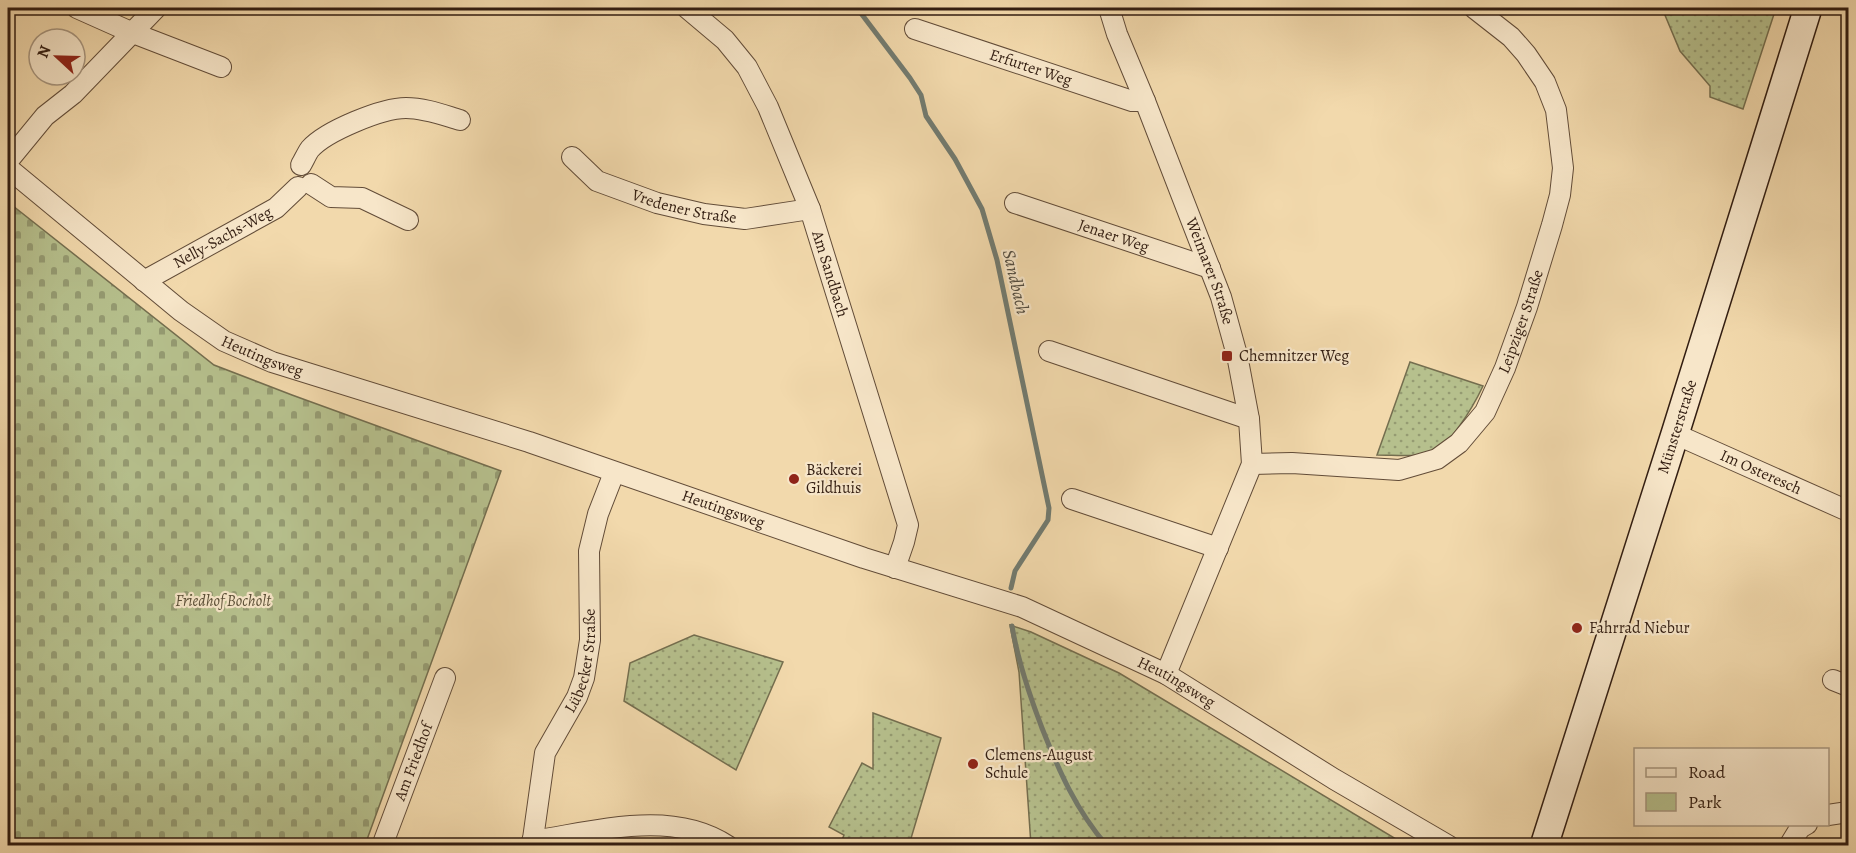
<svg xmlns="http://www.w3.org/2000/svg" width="1856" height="853" viewBox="0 0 1856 853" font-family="Alegreya,serif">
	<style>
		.green { fill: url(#green-dots); stroke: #746e4f; stroke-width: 1.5 }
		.cemetery { fill: url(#cemetery-stones); stroke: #746e4f; stroke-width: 1.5 }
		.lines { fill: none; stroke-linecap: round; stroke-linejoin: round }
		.stream { stroke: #727b70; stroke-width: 5 }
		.street-casing { stroke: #624c38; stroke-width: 22 }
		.secondary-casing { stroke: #321d11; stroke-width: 30 }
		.street { stroke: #f7e6c9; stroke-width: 20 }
		.secondary { stroke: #f7e6c9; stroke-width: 27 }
		.poi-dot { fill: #8f2418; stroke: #f7e6c9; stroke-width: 2 }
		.labels { text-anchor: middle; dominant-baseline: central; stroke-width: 4.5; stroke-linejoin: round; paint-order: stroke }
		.street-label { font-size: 16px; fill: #321d11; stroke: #f7e6c9 }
		.poi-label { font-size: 16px; fill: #321d11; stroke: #f7e6c9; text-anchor: start }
		.park-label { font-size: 16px; font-style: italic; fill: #5a4e36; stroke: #f7e6c9 }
		.water-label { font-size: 18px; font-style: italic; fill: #524c40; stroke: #f7e6c9 }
	</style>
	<defs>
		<pattern id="green-dots" width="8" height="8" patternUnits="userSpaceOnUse" patternTransform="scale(1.5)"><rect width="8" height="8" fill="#b6c08d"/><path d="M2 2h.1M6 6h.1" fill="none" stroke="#959b72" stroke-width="1.8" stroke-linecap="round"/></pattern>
		<pattern id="cemetery-stones" width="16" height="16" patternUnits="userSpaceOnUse" patternTransform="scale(1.5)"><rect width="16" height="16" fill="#b6c08d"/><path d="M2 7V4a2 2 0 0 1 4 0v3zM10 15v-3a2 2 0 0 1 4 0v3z" fill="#959b72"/></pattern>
	</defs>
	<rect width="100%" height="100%" fill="#f2d9ac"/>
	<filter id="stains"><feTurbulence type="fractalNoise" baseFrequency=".00333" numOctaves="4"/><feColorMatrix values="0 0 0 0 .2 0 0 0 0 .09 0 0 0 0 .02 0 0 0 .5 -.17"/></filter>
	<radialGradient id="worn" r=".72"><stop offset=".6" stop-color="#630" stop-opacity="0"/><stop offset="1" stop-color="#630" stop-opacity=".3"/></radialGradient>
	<!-- green -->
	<g class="green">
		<polygon points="1662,8 1776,8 1743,109 1710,97 1710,86 1680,51"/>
		<path d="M1410,362L1483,386C1474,405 1449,449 1428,454C1413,457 1393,455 1377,455Z"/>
		<polygon points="1010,625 1031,632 1119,673 1406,845 1031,845 1019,672"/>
		<polygon points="694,635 783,662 736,770 624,701 630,663"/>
		<polygon points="873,713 941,738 909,845 840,845 844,835 829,827 862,763 873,769"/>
	</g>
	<!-- cemetery -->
	<polygon class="cemetery" points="8,202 214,365 292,395 501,471 365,845 8,845"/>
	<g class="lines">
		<!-- stream -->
		<g class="stream">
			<polyline points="857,8 910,78 921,95 926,116 955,159 982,209 997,260 1049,508 1048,520 1015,571 1011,588"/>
			<path d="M1012,626C1018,662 1029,694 1042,728C1059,771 1076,810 1107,846"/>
		</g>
		<defs>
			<g id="street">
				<polyline points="77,8 133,33 221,67"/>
				<path id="s1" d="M687,8L725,40L747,67L768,107L810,209L908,525L904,542L895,568"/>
				<path id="s2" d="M1109,8L1117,34L1145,101L1221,297L1237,355L1249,419L1252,464L1166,674"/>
				<path id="s3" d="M915,29L1132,101H1145"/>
				<path id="s4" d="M572,157L597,181L657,203L704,214L745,219L810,209"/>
				<polyline points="8,161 45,116 73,94 156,8"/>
				<path d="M301,165C304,160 307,153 310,149C326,131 382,108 406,108C425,108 443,115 460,120"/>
				<path id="s5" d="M8,168L181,311L224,341L272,362L529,442L864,558L1022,607L1166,674L1334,779L1449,846"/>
				<polyline points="311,184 331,197 362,198 408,220"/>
				<path id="s6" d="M1015,203L1210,268"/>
				<path id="s7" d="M144,281L276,208L298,187"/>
				<polyline points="1049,351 1249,419"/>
				<path id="s8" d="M1675,434L1848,511"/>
				<path id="s9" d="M1252,464L1292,463L1399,470L1437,459L1459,443L1485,412L1505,368L1527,307L1552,225L1560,195L1563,168L1556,110L1545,82L1526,54L1511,37L1474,8"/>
				<polyline points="1072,499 1218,548"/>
				<polyline points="1833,680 1848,686"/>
				<polyline points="1828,815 1848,812"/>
				<path d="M532,841C595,832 671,808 728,846"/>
				<path id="s10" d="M382,846L445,678"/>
				<path id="s11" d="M532,846L545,753L577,697L584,678L590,640L589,551L598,514L614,473"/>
				<polyline points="1789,846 1800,828 1807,824"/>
			</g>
			<g id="secondary">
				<path id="s12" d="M1544,846L1675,434L1808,8"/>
			</g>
		</defs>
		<!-- street casing -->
		<use href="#street" class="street-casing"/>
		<!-- secondary casing -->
		<use href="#secondary" class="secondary-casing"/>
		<!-- street -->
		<use href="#street" class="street"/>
		<!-- secondary -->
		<use href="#secondary" class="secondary"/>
	</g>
	<!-- markers -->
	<g class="poi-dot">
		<rect x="1221" y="350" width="12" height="12" rx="3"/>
		<circle cx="794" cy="479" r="6"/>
		<circle cx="1577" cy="628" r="6"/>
		<circle cx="973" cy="764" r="6"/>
	</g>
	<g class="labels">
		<!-- street labels -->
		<g class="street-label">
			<text stroke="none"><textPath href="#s3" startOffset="122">Erfurter Weg</textPath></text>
			<text stroke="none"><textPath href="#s4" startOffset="126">Vredener Straße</textPath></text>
			<text stroke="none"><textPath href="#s6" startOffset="104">Jenaer Weg</textPath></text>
			<text stroke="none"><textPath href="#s7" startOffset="90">Nelly-Sachs-Weg</textPath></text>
			<text stroke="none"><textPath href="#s2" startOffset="282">Weimarer Straße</textPath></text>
			<text stroke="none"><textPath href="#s1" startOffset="308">Am Sandbach</textPath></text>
			<text stroke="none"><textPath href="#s9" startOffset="352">Leipziger Straße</textPath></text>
			<text stroke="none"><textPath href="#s5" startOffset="318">Heutingsweg</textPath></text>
			<text stroke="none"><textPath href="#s12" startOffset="440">Münsterstraße</textPath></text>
			<text stroke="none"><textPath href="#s8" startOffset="94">Im Osteresch</textPath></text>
			<text stroke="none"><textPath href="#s5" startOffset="804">Heutingsweg</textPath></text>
			<text stroke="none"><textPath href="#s11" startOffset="195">Lübecker Straße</textPath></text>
			<text stroke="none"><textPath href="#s5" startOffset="1290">Heutingsweg</textPath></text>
			<text stroke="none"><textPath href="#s10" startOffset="90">Am Friedhof</textPath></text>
		</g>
		<!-- poi labels -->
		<g class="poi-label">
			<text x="1239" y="356">Chemnitzer Weg</text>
			<text x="806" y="470">Bäckerei<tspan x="806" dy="18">Gildhuis</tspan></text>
			<text x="1589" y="628">Fahrrad Niebur</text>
			<text x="985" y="755">Clemens-August<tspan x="985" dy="18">Schule</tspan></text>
		</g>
		<!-- park labels -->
		<g class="park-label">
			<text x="223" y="601">Friedhof Bocholt</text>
		</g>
		<!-- water labels -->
		<g class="water-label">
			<text transform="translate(1016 282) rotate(77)">Sandbach</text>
		</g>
	</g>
	<!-- margin -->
	<rect width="1856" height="853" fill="none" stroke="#f2d9ac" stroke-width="30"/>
	<rect x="9" y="9" width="1838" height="835" fill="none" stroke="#321d11" stroke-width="3"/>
	<rect x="15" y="15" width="1826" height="823" fill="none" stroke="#321d11" stroke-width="1.5"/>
	<!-- legend -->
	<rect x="1634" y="748" width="195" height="78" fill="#f7e6c9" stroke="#a8967f" stroke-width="1.5"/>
	<rect x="1646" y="768" width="30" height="9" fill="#f7e6c9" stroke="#a8967f" stroke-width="1.5"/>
	<text x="1688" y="778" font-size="18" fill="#321d11">Road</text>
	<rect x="1646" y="793" width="30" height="18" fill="#b6c08d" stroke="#a8967f" stroke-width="1.5"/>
	<text x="1688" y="808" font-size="18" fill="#321d11">Park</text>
	<!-- north arrow -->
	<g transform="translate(57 57) rotate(292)"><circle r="28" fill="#f7e6c9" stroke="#a8967f" stroke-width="1.5"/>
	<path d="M0-4.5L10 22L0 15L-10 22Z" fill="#8f2418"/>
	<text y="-9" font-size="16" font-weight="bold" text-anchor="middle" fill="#321d11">N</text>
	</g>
	<rect width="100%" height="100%" filter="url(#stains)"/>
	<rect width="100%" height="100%" fill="url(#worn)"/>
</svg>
